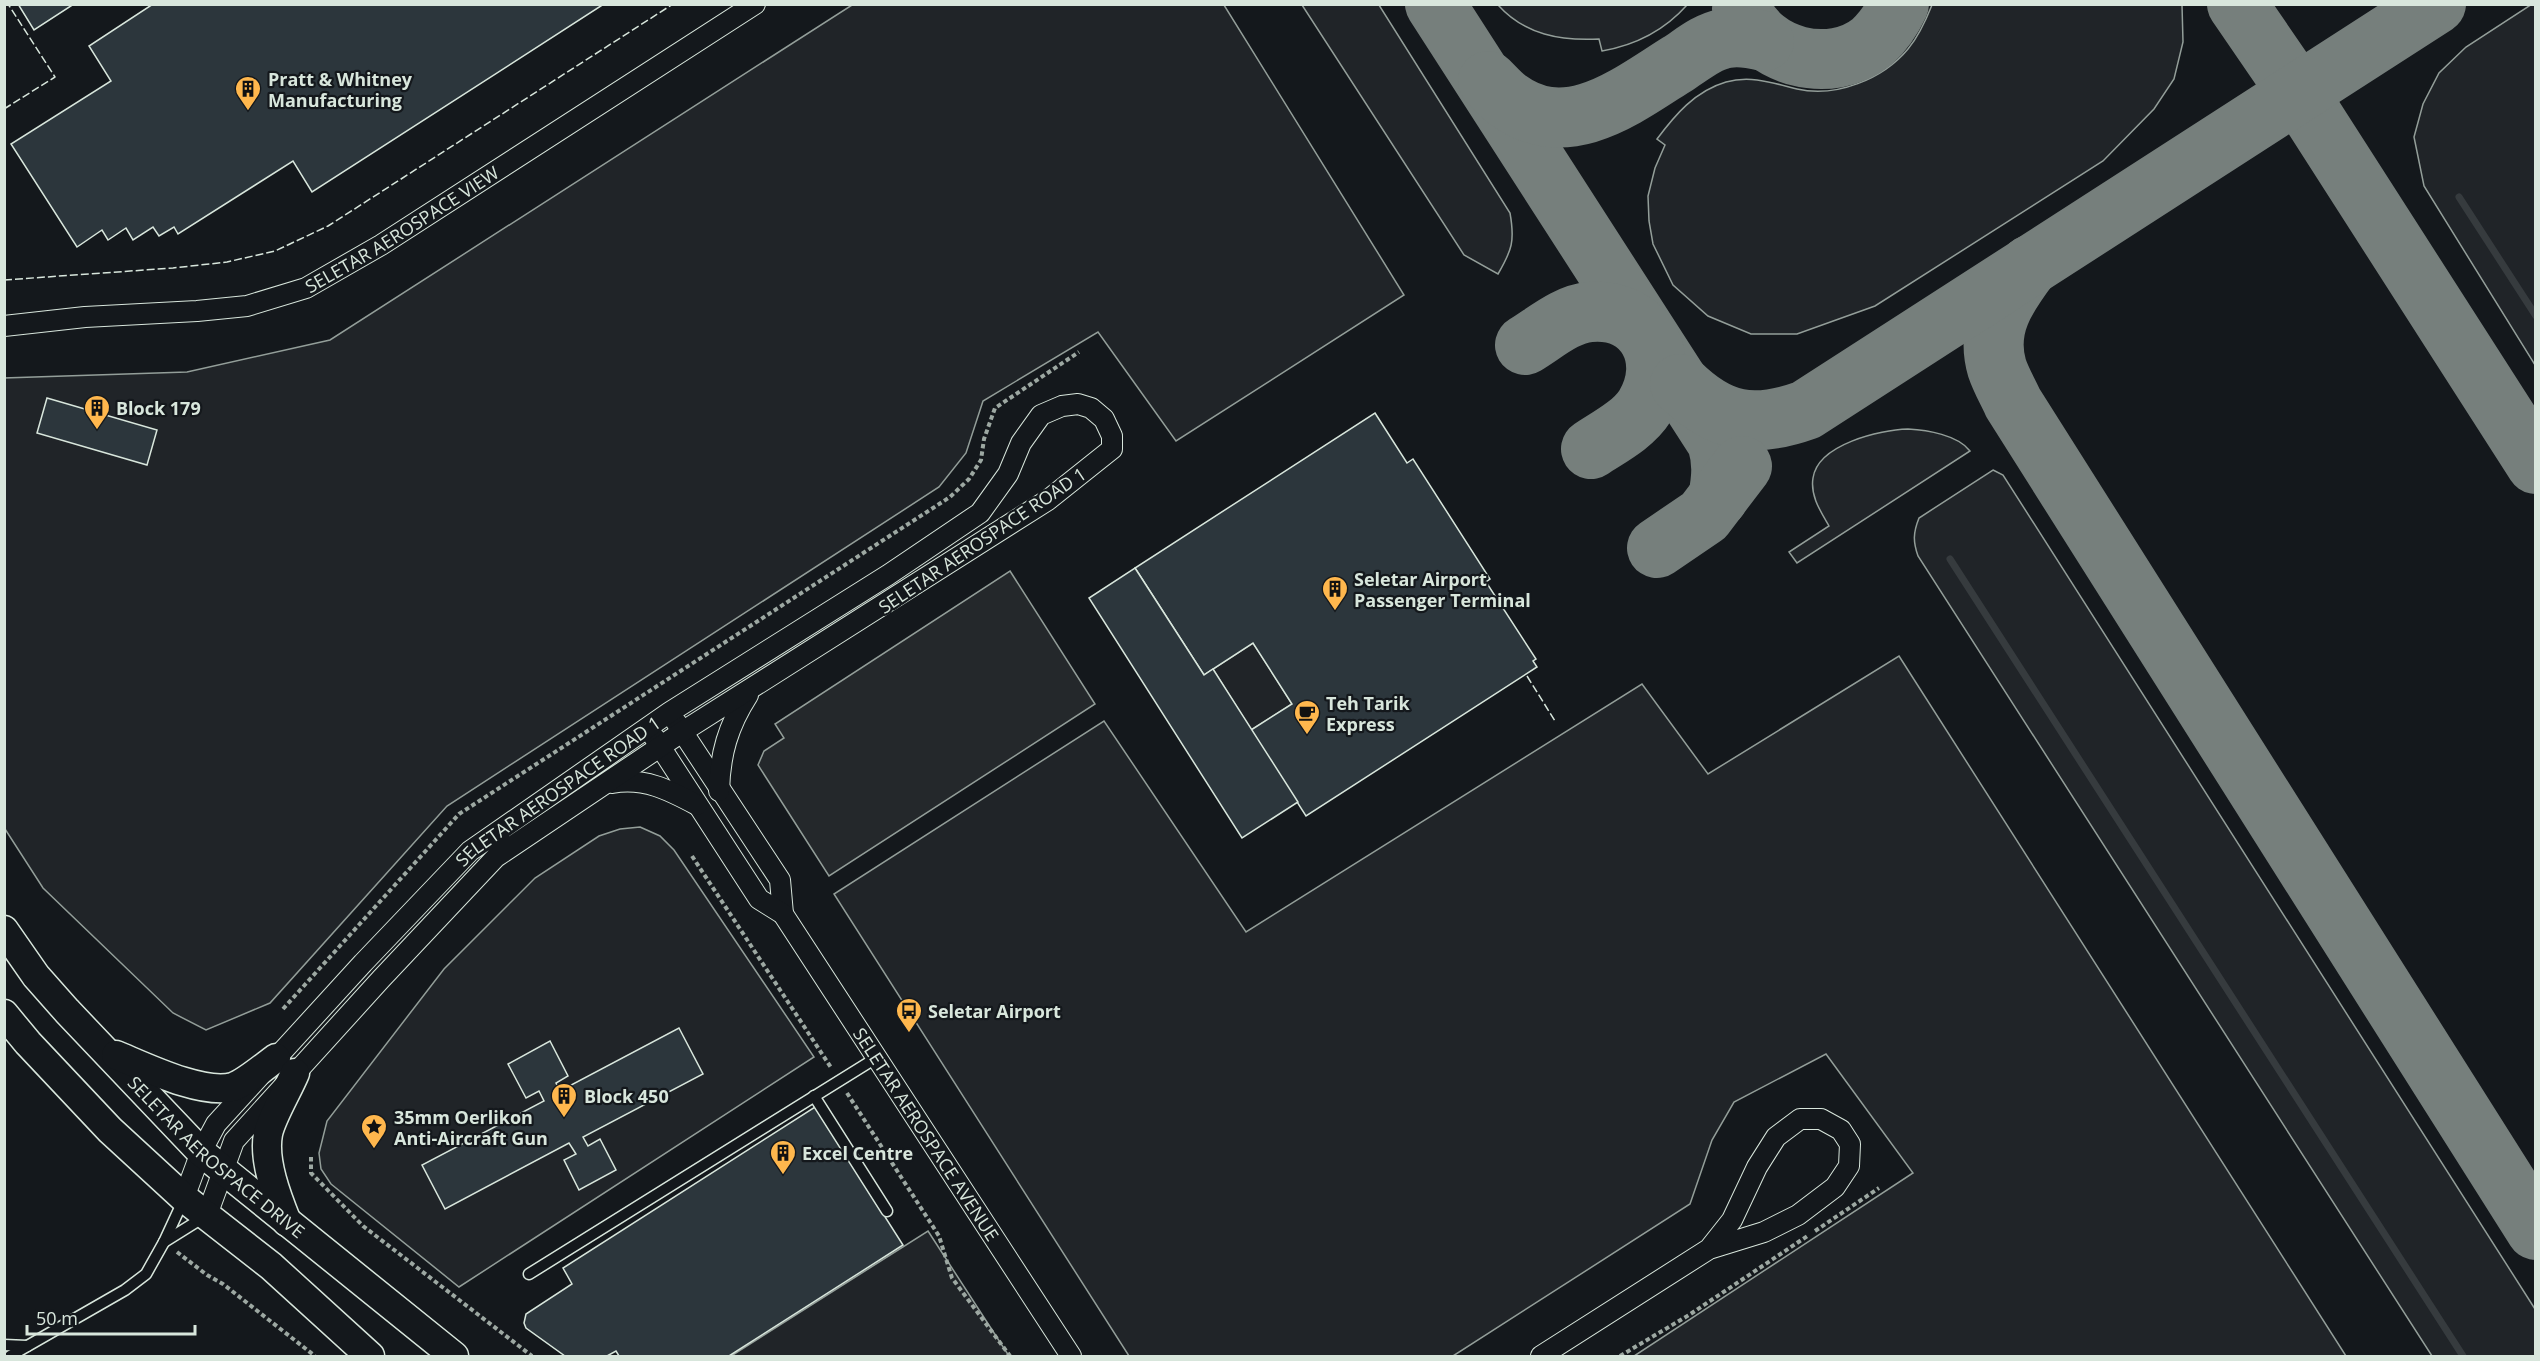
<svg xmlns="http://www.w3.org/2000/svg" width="2540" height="1361" viewBox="0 0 2540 1361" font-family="'Open Sans',sans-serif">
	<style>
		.green { fill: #202428; stroke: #939e99; stroke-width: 1.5 }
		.parking { fill: #24282b; stroke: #939e99; stroke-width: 1.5 }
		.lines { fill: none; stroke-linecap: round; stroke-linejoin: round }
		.stream { stroke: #363b3e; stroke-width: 7 }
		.taxiway { stroke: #767f7c; stroke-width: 60 }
		.building { fill: #2c363c; stroke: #d8e6dc; stroke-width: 1.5 }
		.lane-casing { stroke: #d8e6dc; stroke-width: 13 }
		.street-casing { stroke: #d8e6dc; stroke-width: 22 }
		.secondary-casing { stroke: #d8e6dc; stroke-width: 31 }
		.path { stroke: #9da8a2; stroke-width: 4; stroke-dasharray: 4.5 3; stroke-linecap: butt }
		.lane { stroke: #14181c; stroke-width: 10 }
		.street { stroke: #14181c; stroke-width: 20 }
		.secondary { stroke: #14181c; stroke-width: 28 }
		.fence { stroke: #d8e6dc; stroke-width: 1.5; stroke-dasharray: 8 3; stroke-linecap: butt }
		.labels { text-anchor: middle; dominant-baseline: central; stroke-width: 4.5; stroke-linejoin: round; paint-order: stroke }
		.poi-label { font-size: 18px; font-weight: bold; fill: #d8e6dc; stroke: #14181c; text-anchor: start }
		.street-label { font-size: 18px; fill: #d8e6dc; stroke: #14181c }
	</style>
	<rect width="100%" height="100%" fill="#14181c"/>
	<!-- green -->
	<g class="green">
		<polygon points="2532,4 2536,5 2535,365 2424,186 2414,137 2423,104 2439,73 2466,47"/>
		<polygon points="852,5 1224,5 1404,295 1176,441 1098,332 983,401 966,453 939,487 447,806 270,1003 206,1030 173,1013 43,888 5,829 4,378 187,372 330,340"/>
		<path d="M1302,5H1379L1510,213C1515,241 1512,250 1498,274L1464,255Z"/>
		<path d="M1498,5H1687C1664,31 1636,45 1602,51L1599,39C1561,41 1525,35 1498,5Z"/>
		<path d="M1932,5H2182L2183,42L2174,79L2154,109L2103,161L1875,306L1797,334H1751L1708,316L1673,285L1653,244L1649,221L1648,196L1655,168L1665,145L1657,139C1675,115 1695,91 1726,82C1751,75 1773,83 1797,89C1836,98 1883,79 1908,49C1919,36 1926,20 1932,5Z"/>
		<path d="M1908,429C1927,430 1958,435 1970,451L1797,563L1789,552L1829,526C1821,512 1810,496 1813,478C1818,444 1880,430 1908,429Z"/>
		<path d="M1993,470L2003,475L2535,1309V1356H2432L1918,556C1913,542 1913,533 1919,518Z"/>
		<polygon points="1253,643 1292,704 1251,730 1213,669"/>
		<polygon points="1899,656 2346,1356 1634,1356 1913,1173 1826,1054 1734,1102 1712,1140 1690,1204 1453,1356 1129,1356 834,894 1104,721 1246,932 1642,684 1708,774"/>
		<polygon points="640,827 660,836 674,850 814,1057 459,1287 331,1184 321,1169 319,1153 327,1121 444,969 535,878 599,836 620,829"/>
		<polygon points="928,1231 1009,1356 731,1356"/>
	</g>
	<!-- parking -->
	<polygon class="parking" points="1010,571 1095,704 829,876 758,765 764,751 784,738 775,724"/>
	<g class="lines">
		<!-- stream -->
		<g class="stream">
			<polyline points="2459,197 2536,316"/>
			<polyline points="1950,559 2463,1356"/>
		</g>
		<!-- taxiway -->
		<g class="taxiway">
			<path d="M1435,4L1717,442C1723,462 1722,477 1718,498"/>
			<polyline points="2237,4 2298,93 2536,464"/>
			<path d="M1742,9C1761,58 1831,75 1872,42C1884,31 1892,19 1899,4"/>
			<path d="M1488,81C1494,87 1501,95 1508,100C1568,144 1628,95 1679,63C1693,54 1707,42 1723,39C1737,35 1751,38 1764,41"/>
			<path d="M2030,265C2006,297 1985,327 1997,368C2001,380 2008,392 2013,403L2536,1230"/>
			<path d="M1525,345C1545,333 1566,314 1590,312C1646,307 1673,360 1645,406C1633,425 1609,437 1591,449"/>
			<path d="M1680,384C1720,423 1753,429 1806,410L2436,4"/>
			<polyline points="1657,548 1704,516 1742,466"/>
		</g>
	</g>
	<!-- building -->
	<g class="building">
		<polygon points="18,4 74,4 34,30"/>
		<polygon points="153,4 604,4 312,192 293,161 178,234 174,227 159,236 153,227 133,240 126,228 108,240 102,230 77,247 11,144 111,81 89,46"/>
		<polygon points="47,398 157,430 147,465 37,433"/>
		<polygon points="1375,413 1407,463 1413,459 1490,579 1486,582 1536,659 1533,661 1537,667 1306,816 1251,730 1292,704 1253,643 1204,675 1135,568"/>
		<polygon points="1135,568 1204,675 1213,669 1298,802 1242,838 1089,598"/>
		<polygon points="679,1028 703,1074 583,1137 588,1146 600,1139 616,1170 579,1190 564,1160 576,1154 569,1143 445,1209 422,1165 544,1101 539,1091 526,1098 508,1064 550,1041 568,1076 556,1083 560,1091"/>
		<polygon points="815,1107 903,1245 729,1356 619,1356 616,1351 607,1356 565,1356 526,1328 524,1323 526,1314 572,1284 563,1268"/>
	</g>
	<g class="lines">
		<defs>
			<g id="lane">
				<polyline points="814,1096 887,1211"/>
				<polyline points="164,1242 204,1217"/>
				<polyline points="529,1274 876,1058"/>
				<polyline points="4,1345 27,1346"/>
				<polyline points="10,1356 125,1290 146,1274 164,1242 183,1201"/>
			</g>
			<g id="street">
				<path id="s1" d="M4,326L85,317L197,311L247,306L306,288L381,245L755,4"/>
				<polyline points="676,722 780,880 783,914"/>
				<path id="s2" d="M654,737L759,899L783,914L1071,1356"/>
				<path d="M612,783C644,777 669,790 697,805"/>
				<path d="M719,791C720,754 728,726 748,695"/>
				<path id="s3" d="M184,1198L201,1152L216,1124L363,963L470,851L670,712L888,575L980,513L1008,474L1021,443L1041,415L1062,406L1078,404L1091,408L1104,419L1112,436V449L1048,500L682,732L496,857L381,979L234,1141L207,1215"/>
				<polyline points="1541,1356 1709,1249 1764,1232 1798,1215 1835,1187 1849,1166 1850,1144 1841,1130 1821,1119 1800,1119 1776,1137 1757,1167 1732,1220 1709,1249"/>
			</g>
			<g id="secondary">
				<path id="s4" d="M4,930L36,976L67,1011L201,1152L454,1356"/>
				<polyline points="4,1014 28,1043 110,1130 184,1198 271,1266 370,1356"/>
				<path d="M116,1055C145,1067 202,1095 233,1087C245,1083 265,1066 276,1058"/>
				<path d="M287,1222C277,1197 263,1161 268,1134C271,1118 288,1090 295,1073"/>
			</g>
		</defs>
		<!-- lane casing -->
		<use href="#lane" class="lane-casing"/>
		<!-- street casing -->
		<use href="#street" class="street-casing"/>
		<!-- secondary casing -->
		<use href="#secondary" class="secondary-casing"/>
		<!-- path -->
		<g class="path">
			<polyline points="692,856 832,1069"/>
			<polyline points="283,1009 459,814 950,497 969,479 981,460 984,439 995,408 1079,352"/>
			<polyline points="847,1093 939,1236 952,1278 1010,1356"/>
			<polyline points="311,1157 311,1173 363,1226 532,1356"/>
			<polyline points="1815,1231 1879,1188"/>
			<polyline points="177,1252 207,1275 223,1284 315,1356"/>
			<polyline points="1620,1356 1689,1315 1809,1235"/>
		</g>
		<!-- lane -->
		<use href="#lane" class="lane"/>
		<!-- street -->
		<use href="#street" class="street"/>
		<!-- secondary -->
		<use href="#secondary" class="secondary"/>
		<!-- fence -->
		<g class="fence">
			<polyline points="4,109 55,77 8,4"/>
			<polyline points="4,280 173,268 227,262 275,251 328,226 673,4"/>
			<polyline points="1527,676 1555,721"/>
		</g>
	</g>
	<!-- icons -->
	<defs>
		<symbol id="building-pin" viewBox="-11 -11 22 30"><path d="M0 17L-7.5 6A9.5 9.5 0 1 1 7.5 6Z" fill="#ffb74d" stroke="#14181c"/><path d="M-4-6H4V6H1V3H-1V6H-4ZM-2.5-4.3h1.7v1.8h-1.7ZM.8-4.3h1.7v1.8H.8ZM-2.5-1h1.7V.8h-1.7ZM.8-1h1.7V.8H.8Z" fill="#111"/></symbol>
		<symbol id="cafe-pin" viewBox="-11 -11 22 30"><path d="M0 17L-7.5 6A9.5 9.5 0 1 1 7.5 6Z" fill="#ffb74d" stroke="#14181c"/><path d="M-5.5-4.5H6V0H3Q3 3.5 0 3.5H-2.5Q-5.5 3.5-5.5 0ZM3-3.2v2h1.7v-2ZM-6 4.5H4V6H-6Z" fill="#111"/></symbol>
		<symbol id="bus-pin" viewBox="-11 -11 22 30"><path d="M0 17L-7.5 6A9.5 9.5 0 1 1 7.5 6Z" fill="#ffb74d" stroke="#14181c"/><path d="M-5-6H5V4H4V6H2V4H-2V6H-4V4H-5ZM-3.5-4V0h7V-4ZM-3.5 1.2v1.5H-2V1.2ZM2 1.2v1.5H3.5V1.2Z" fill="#111"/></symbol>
		<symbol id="sight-pin" viewBox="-11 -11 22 30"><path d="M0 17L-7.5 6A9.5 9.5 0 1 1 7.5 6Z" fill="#ffb74d" stroke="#14181c"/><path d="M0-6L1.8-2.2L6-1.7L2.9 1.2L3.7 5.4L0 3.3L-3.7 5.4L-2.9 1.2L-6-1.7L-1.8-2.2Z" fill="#111"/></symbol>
	</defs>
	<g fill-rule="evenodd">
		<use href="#building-pin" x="233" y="74" width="30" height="40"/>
		<use href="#building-pin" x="82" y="393" width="30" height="40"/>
		<use href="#building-pin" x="1320" y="574" width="30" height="40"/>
		<use href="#cafe-pin" x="1292" y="698" width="30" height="40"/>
		<use href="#bus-pin" x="894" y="996" width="30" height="40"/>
		<use href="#building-pin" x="549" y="1081" width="30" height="40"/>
		<use href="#sight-pin" x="359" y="1112" width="30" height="40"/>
		<use href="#building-pin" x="768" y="1138" width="30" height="40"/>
	</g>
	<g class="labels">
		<!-- poi labels -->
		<g class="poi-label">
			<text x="268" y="79">Pratt &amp; Whitney<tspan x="268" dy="21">Manufacturing</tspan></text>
			<text x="116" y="408">Block 179</text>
			<text x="1354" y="579">Seletar Airport<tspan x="1354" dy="21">Passenger Terminal</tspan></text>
			<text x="1326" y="703">Teh Tarik<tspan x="1326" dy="21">Express</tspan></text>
			<text x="928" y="1011">Seletar Airport</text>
			<text x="584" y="1096">Block 450</text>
			<text x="394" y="1117">35mm Oerlikon<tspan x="394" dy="21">Anti-Aircraft Gun</tspan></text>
			<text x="802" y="1153">Excel Centre</text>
		</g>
		<!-- street labels -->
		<g class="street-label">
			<text stroke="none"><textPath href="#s1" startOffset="418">SELETAR AEROSPACE VIEW</textPath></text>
			<text transform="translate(982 540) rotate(-34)">SELETAR AEROSPACE ROAD 1</text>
			<text stroke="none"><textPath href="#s3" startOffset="560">SELETAR AEROSPACE ROAD 1</textPath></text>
			<text stroke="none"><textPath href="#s2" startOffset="484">SELETAR AEROSPACE AVENUE</textPath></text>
			<text stroke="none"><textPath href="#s4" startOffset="312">SELETAR AEROSPACE DRIVE</textPath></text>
		</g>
	</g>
	<!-- border -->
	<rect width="2540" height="1361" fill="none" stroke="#d8e6dc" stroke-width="12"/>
	<!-- scale -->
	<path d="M27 1325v9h168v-9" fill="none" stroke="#d8e6dc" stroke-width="3"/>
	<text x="36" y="1325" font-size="18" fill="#d8e6dc" stroke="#14181c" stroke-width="4.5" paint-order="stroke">50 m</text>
</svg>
